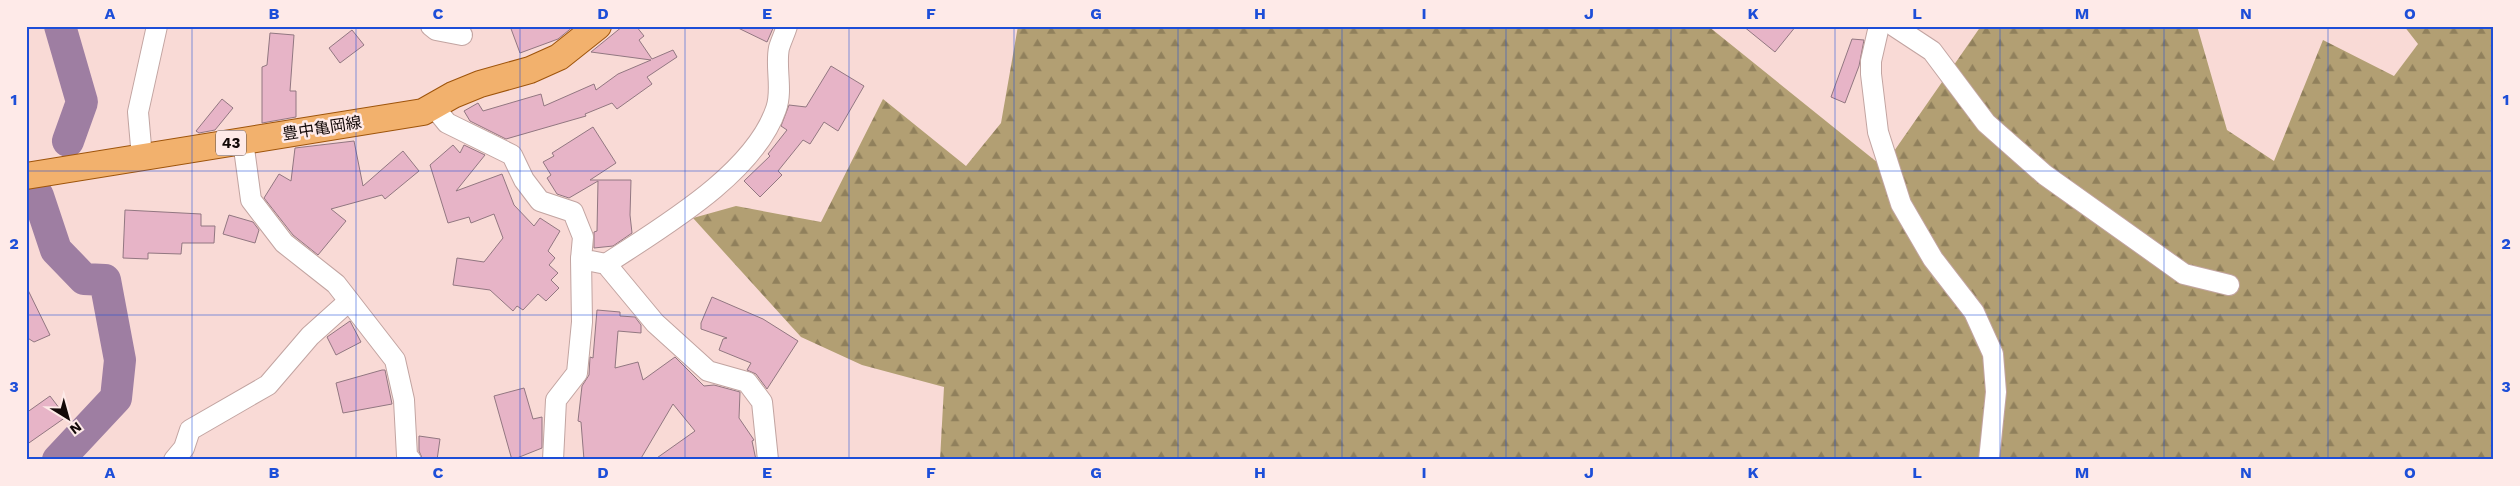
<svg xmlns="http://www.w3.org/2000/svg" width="2520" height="486" viewBox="0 0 2520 486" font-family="'Work Sans','Noto Sans JP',sans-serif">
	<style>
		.forest { fill: url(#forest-firs) }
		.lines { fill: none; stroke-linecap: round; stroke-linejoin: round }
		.river { stroke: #9e7ea2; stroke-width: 32 }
		.building { fill: #e7b4c7; stroke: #927781 }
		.minor-casing { stroke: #c2a4a1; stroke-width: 22 }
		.major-casing { stroke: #9e540b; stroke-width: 28 }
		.minor { stroke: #fff; stroke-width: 20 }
		.major { stroke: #f2b16d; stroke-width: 26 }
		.grid { fill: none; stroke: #1d4ed8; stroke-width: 1; stroke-opacity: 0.55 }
		.labels { text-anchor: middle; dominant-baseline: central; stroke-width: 5; stroke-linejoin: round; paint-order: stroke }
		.shield { fill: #feeae8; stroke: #5a4c4b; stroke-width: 1 }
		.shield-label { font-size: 15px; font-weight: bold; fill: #130908 }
		.street-label { font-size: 16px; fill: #130908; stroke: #feeae8 }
		.neatline { fill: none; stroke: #1d4ed8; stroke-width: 2 }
		.grid-label { font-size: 16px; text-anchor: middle; font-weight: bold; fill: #1d4ed8 }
	</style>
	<defs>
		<pattern id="forest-firs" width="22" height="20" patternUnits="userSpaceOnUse" patternTransform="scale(1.25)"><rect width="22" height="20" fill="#b29f73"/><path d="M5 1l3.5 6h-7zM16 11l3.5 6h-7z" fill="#90805c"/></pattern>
	</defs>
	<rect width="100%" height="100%" fill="#f9dad6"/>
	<!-- forest -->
	<polygon class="forest" points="1018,26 1708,26 1883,167 1981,26 2197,26 2227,130 2274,161 2323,40 2394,76 2418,44 2404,26 2494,26 2494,460 940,460 944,387 862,365 801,337 693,218 736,206 821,222 883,99 966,166 1001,123"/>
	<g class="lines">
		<!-- river -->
		<g class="river">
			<polyline points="60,26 82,102 68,141"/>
			<polyline points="38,196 56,250 84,279 105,280 120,360 116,398 58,460"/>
		</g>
	</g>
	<!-- building -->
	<g class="building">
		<polygon points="510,26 574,26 558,39 520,53"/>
		<polygon points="623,26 636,26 644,36 639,40 652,59 673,50 677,57 647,77 652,84 617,109 612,103 585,114 586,116 506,139 470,121 464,111 478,103 483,111 541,94 544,106 594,84 596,90 618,74 651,60 591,52"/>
		<polygon points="734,26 774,26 767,42"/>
		<polygon points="1743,26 1796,26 1775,52"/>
		<polygon points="352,30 364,45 340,63 329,48"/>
		<polygon points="270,33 294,35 290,91 296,91 296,117 262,123 262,67 267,65"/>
		<polygon points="1852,39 1864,40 1859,66 1845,103 1831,97"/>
		<polygon points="831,66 864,86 838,131 824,122 810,144 803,140 778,171 782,175 760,197 744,181 770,156 768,154 787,130 781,126 789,105 806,107"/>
		<polygon points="222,99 233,108 215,130 199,133 196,131"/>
		<polygon points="593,127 616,163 590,180 631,180 630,215 632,233 613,246 594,248 594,232 597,231 598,181 569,198 557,194 547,178 551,175 543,162 554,156 552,153"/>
		<polygon points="354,141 363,186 403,151 419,171 385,199 382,195 331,209 346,221 318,255 293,235 264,198 279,174 291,181 295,148"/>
		<polygon points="453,145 460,153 464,145 485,155 456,191 502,174 514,205 534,226 540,218 560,231 548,251 555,258 549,265 558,273 551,280 559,288 546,301 538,294 523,310 517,306 513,311 490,290 453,285 457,258 484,262 503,238 494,214 471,223 469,217 448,223 430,165"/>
		<polygon points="125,210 201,214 201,226 215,226 214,243 182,243 181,254 148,253 148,259 123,258"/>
		<polygon points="229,215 253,222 259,230 255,243 223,234"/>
		<polygon points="26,286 50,335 34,342 26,337"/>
		<polygon points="712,297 763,319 798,341 767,389 756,374 747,370 751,363 719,350 723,339 727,338 701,329 701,323"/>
		<polygon points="597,310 620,312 620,316 635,317 641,325 641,333 618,331 615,368 638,362 643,380 675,357 704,386 714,385 740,392 739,418 754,440 752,441 756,460 654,460 695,431 673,404 640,460 584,460 581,422 578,421 582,386 589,375 590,357 593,358"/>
		<polygon points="350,321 361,342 336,355 327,337"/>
		<polygon points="382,370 385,370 392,404 343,413 336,383"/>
		<polygon points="524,388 533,419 542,417 542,448 512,460 494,396"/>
		<polygon points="50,396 66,417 26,445 26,413"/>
		<polygon points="419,436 440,439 437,460 423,460 419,451"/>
	</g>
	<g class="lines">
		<defs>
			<g id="minor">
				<polyline points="431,26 436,30 462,35"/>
				<polyline points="1879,26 1871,61 1871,74 1878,132 1901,204 1933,259 1974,312 1993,354 1996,392 1989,460"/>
				<polyline points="1894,26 1932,51 1986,123 2045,175 2184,274 2229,285"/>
				<polyline points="434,107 447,123 512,155 524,180 540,201 573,212 583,237 581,259 606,264 655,323 708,371 747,382 762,402 768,460"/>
				<polyline points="243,141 251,200 284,243 336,284 395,360 404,400 407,456 411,460"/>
				<polyline points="142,158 138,112 157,26"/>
				<path d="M606,264C662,227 754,174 776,109C783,90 775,67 779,48C781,41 785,33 787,26"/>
				<polyline points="174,460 184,448 190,430 268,385 310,336 349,301"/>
				<polyline points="553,460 556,400 577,373 582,322 581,259"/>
			</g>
			<polyline id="major" points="26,176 423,112 453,95 480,84 530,70 559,57 598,26"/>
		</defs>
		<!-- minor casing -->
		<use href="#minor" class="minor-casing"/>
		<!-- major casing -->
		<use href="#major" class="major-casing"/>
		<!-- minor -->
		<use href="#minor" class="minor"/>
		<!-- major -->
		<use href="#major" class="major"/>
	</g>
	<!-- grid -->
	<path class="grid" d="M192,26V460M356,26V460M520,26V460M685,26V460M849,26V460M1014,26V460M1178,26V460M1342,26V460M1506,26V460M1671,26V460M1835,26V460M2000,26V460M2164,26V460M2328,26V460M26,171H2494M26,315H2494"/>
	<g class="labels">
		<!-- shield labels -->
		<rect class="shield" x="216" y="130.5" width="30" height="25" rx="4"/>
		<g class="shield-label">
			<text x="231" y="143">43</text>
		</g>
		<!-- street labels -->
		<g class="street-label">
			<text transform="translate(322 128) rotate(-9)">豊中亀岡線</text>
		</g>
	</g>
	<!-- border -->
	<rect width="2520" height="486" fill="none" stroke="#feeae8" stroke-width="55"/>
	<!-- north arrow -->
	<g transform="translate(68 418) rotate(143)" stroke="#feeae8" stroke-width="4" paint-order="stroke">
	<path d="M0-4L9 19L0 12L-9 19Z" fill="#130908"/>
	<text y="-8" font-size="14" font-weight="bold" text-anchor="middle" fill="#130908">N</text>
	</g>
	<rect x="28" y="28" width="2464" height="430" class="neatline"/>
	<g class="grid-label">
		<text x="110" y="19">A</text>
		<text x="274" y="19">B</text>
		<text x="438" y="19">C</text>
		<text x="603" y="19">D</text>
		<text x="767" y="19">E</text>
		<text x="931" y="19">F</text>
		<text x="1096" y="19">G</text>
		<text x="1260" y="19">H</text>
		<text x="1424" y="19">I</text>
		<text x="1589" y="19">J</text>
		<text x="1753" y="19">K</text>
		<text x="1917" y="19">L</text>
		<text x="2082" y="19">M</text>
		<text x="2246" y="19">N</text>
		<text x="2410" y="19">O</text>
		<text x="14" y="105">1</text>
		<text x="2506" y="105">1</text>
		<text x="14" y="249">2</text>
		<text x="2506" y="249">2</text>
		<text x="14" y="392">3</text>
		<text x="2506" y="392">3</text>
		<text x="110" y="478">A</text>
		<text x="274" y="478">B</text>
		<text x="438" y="478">C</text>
		<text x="603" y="478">D</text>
		<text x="767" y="478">E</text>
		<text x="931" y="478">F</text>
		<text x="1096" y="478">G</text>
		<text x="1260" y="478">H</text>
		<text x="1424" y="478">I</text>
		<text x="1589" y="478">J</text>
		<text x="1753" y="478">K</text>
		<text x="1917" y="478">L</text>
		<text x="2082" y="478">M</text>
		<text x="2246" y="478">N</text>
		<text x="2410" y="478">O</text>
	</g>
</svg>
